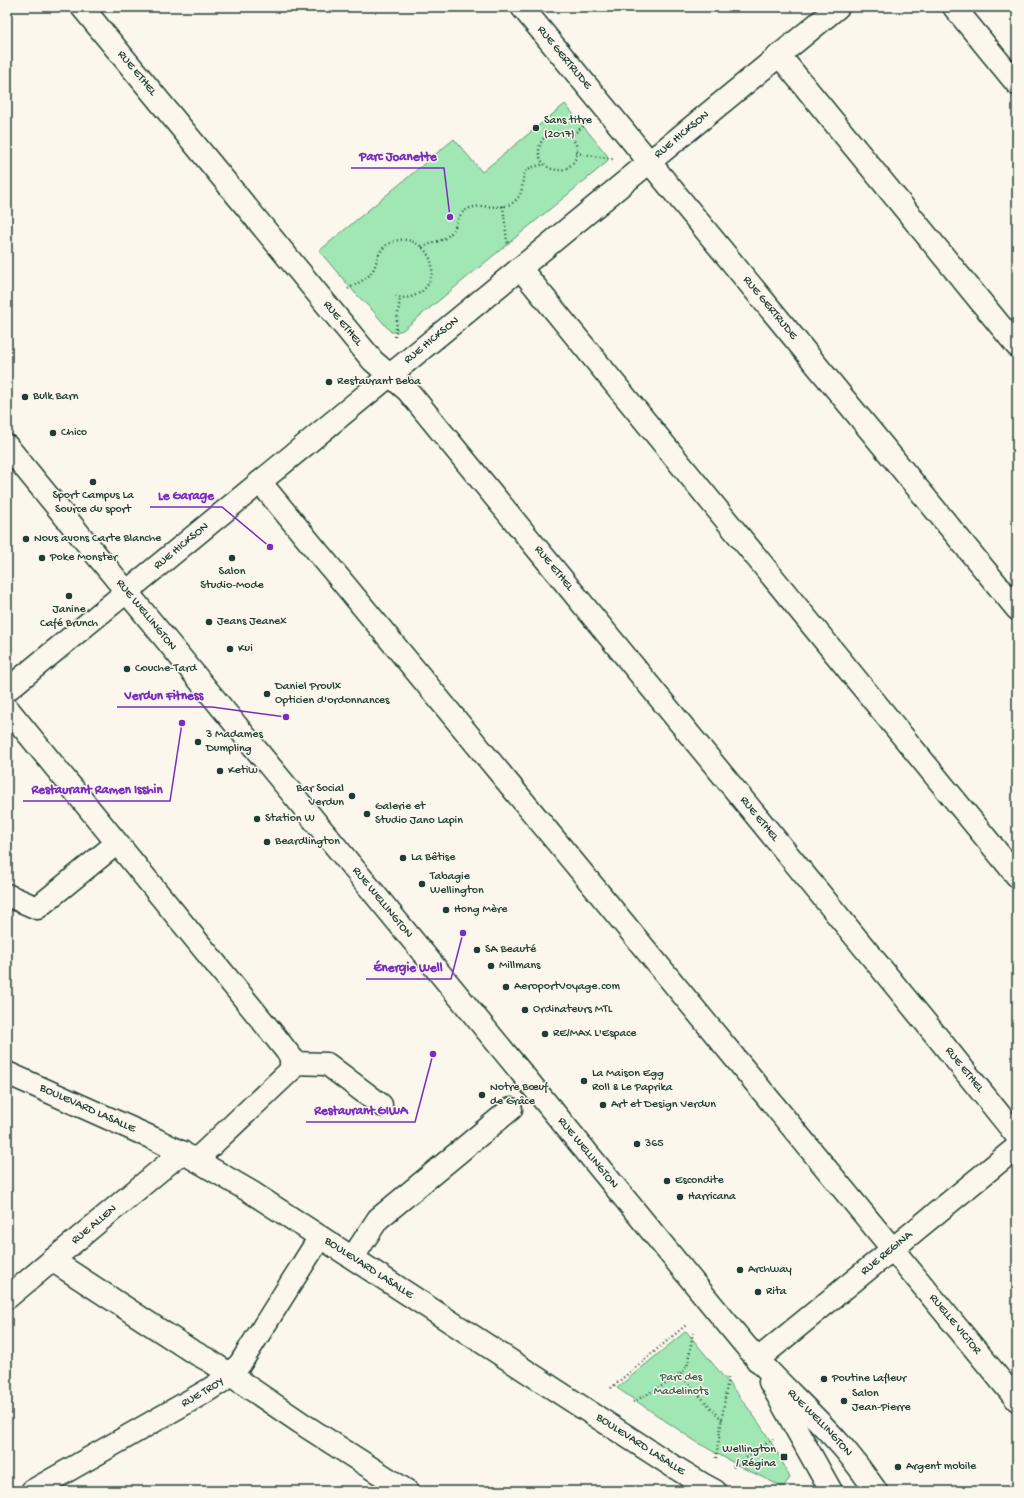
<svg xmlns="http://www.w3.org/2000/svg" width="1024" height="1498" viewBox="0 0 1024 1498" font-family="'Gochi Hand',sans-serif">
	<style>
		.park { fill: #a0e7b4; stroke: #609274 }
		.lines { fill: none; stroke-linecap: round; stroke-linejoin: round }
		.minor-casing { stroke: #1f3d34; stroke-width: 25 }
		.major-casing { stroke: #1f3d34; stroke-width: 25 }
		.path { stroke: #1f3d34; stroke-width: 2.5; stroke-dasharray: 1 3; stroke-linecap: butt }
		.minor { stroke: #fbf7ec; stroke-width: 22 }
		.major { stroke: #fbf7ec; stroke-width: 22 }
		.poi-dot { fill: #1f3d34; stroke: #fbf7ec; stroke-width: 1.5 }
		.labels { text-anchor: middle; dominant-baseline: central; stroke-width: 3; stroke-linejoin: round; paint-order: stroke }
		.street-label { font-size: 12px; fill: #1f3d34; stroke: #fbf7ec }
		.poi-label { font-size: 12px; fill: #1f3d34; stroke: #fbf7ec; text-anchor: start }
		.park-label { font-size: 12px; fill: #395f4e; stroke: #fbf7ec }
		.leader { fill: none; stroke: #7b2cbf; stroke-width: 1.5 }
		.callout-dot { fill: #7b2cbf; stroke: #fbf7ec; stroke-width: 1.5 }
		.callout-label { font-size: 13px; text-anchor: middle; font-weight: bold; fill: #7b2cbf; stroke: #fbf7ec; stroke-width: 3; stroke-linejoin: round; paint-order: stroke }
	</style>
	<rect width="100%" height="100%" fill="#fbf7ec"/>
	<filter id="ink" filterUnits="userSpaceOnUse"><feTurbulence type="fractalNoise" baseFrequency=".025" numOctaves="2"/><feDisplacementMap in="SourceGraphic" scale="8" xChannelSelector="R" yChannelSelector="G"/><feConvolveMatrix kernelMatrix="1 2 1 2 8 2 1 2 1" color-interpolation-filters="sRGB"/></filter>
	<g filter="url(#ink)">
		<!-- park -->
		<g class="park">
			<polygon points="565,104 607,155 608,159 606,163 403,330 396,332 391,332 373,311 355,293 319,251 454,139 482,172"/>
			<path d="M686,1331C723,1377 766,1423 790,1478L783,1487L743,1468L698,1443L617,1388Z"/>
		</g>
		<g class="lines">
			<defs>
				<g id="minor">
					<path id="s1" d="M82,7L373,361L408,391L935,1034L1017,1136"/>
					<path id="s2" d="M522,7L1017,609"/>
					<polyline points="954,7 1017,84"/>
					<polyline points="779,55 1017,346"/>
					<polyline points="520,268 1017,876"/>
					<path id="s3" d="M260,482L1017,1400"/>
					<path id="s4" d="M7,690L838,7"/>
					<polyline points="7,708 273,1034 292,1058 291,1070 196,1160"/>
					<polyline points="7,895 37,908 117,843"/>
					<polyline points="291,1063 327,1064 381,1105"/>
					<polyline points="353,1257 378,1219 511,1109"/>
					<polyline points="52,1260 190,1350 210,1361 307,1427 407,1491"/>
					<path id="s5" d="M7,1298L182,1152"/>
					<path id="s6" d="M757,1360L1017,1147"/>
					<path id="s7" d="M32,1491L205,1392L221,1382L240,1364L320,1237"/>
				</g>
				<g id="major">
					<path id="s8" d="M7,446L740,1339C770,1376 807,1407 839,1443C853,1458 864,1474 876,1491"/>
					<path id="s9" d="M7,1073L157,1140L196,1160L251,1192L671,1465L702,1484L715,1491"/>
					<polyline points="770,1382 831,1491"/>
				</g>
			</defs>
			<!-- minor casing -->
			<use href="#minor" class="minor-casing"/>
			<!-- major casing -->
			<use href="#major" class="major-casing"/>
			<!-- path -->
			<g class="path">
				<circle cx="558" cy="151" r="19"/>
				<polyline points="570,137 587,123"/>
				<polyline points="576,153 613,159"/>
				<polyline points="503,206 507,241 509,245"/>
				<path d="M422,247C431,243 444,241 450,234C459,225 455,214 470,208C484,203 502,212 515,201C527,190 519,178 527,170C532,166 539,166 544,164"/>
				<path d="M348,289C355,284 366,280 371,273C379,263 375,251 390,243C417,229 445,263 426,287C420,295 406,301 396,296"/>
				<polyline points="395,337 400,298"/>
				<polyline points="680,1374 687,1367 693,1333"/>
				<polyline points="611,1388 686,1325"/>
				<polyline points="633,1402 669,1382 680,1374 722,1420"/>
				<polyline points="716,1458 728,1378"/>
				<polyline points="733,1467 773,1439"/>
			</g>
			<!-- minor -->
			<use href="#minor" class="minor"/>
			<!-- major -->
			<use href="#major" class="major"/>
		</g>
	</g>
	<!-- markers -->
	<g class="poi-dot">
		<circle cx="536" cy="128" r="4"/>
		<circle cx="329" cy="382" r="4"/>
		<circle cx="25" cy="397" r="4"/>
		<circle cx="53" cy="433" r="4"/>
		<circle cx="93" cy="482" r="4"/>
		<circle cx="26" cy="539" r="4"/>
		<circle cx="42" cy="558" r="4"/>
		<circle cx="232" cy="558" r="4"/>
		<circle cx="69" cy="596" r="4"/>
		<circle cx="209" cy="622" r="4"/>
		<circle cx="230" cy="649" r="4"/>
		<circle cx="127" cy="669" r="4"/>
		<circle cx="267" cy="694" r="4"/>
		<circle cx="198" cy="742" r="4"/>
		<circle cx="220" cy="771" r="4"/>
		<circle cx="352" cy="796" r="4"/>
		<circle cx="367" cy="814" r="4"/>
		<circle cx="257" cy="819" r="4"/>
		<circle cx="267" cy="842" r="4"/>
		<circle cx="403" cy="858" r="4"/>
		<circle cx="422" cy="884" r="4"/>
		<circle cx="446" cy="910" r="4"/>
		<circle cx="477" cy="950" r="4"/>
		<circle cx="491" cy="966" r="4"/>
		<circle cx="506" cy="987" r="4"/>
		<circle cx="525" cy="1010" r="4"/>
		<circle cx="545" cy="1034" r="4"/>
		<circle cx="584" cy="1081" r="4"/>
		<circle cx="482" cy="1095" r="4"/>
		<circle cx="603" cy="1105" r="4"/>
		<circle cx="637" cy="1144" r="4"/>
		<circle cx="667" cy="1181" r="4"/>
		<circle cx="680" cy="1197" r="4"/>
		<circle cx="740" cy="1270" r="4"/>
		<circle cx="758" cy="1292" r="4"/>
		<circle cx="824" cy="1379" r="4"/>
		<circle cx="844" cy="1401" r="4"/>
		<rect x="780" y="1453" width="8" height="8" rx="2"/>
		<circle cx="898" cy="1467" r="4"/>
	</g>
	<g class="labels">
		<!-- street labels -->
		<g class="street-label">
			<text stroke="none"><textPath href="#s2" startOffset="66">RUE GERTRUDE</textPath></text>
			<text stroke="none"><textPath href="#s1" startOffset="86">RUE ETHEL</textPath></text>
			<text stroke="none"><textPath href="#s4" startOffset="874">RUE HICKSON</textPath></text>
			<text stroke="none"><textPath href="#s2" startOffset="390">RUE GERTRUDE</textPath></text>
			<text stroke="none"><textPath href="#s1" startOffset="410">RUE ETHEL</textPath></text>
			<text stroke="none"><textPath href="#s4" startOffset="550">RUE HICKSON</textPath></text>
			<text stroke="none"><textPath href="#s4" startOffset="226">RUE HICKSON</textPath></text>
			<text stroke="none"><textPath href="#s1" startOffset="734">RUE ETHEL</textPath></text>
			<text stroke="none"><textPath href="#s8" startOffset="219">RUE WELLINGTON</textPath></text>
			<text stroke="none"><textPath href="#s1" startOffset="1058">RUE ETHEL</textPath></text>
			<text stroke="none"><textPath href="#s8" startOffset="591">RUE WELLINGTON</textPath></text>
			<text stroke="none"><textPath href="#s1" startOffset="1382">RUE ETHEL</textPath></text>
			<text stroke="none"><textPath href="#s9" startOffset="88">BOULEVARD LASALLE</textPath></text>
			<text stroke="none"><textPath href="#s8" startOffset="915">RUE WELLINGTON</textPath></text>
			<text stroke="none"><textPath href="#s5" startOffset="114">RUE ALLEN</textPath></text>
			<text stroke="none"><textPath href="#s6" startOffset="168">RUE REGINA</textPath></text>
			<text stroke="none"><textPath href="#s9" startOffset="412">BOULEVARD LASALLE</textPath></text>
			<text stroke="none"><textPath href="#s3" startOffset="1092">RUELLE VICTOR</textPath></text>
			<text stroke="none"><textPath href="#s7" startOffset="197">RUE TROY</textPath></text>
			<text stroke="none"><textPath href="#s8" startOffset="1271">RUE WELLINGTON</textPath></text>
			<text stroke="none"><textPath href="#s9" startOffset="736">BOULEVARD LASALLE</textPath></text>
		</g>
		<!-- poi labels -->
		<g class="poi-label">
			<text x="544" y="121">Sans titre<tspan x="544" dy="14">(2017)</tspan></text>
			<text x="337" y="382">Restaurant Beba</text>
			<text x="33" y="397">Bulk Barn</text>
			<text x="61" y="433">Chico</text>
			<text x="93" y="496" text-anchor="middle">Sport Campus La<tspan x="93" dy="14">Source du sport</tspan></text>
			<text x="34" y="539">Nous avons Carte Blanche</text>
			<text x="50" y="558">Poke Monster</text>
			<text x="232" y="572" text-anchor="middle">Salon<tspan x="232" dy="14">Studio-Mode</tspan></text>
			<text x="69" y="610" text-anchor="middle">Janine<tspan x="69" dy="14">Café Brunch</tspan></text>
			<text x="217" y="622">Jeans Jeanex</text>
			<text x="238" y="649">Kui</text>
			<text x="135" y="669">Couche-Tard</text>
			<text x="275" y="687">Daniel Proulx<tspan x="275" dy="14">Opticien d'ordonnances</tspan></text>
			<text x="206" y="735">3 Madames<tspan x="206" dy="14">Dumpling</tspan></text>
			<text x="228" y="771">Ketiw</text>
			<text x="344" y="789" text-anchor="end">Bar Social<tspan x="344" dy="14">Verdun</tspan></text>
			<text x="375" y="807">Galerie et<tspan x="375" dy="14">Studio Jano Lapin</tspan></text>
			<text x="265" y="819">Station W</text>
			<text x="275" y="842">Beardlington</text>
			<text x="411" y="858">La Bêtise</text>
			<text x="430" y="877">Tabagie<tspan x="430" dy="14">Wellington</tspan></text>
			<text x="454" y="910">Hong Mère</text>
			<text x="485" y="950">SA Beauté</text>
			<text x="499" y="966">Millmans</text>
			<text x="514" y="987">AeroportVoyage.com</text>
			<text x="533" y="1010">Ordinateurs MTL</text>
			<text x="553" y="1034">RE/MAX L'Espace</text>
			<text x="592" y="1074">La Maison Egg<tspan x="592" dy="14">Roll &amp; Le Paprika</tspan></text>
			<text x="490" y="1088">Notre Bœuf<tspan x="490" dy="14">de Grâce</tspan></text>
			<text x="611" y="1105">Art et Design Verdun</text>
			<text x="645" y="1144">365</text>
			<text x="675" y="1181">Escondite</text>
			<text x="688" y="1197">Harricana</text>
			<text x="748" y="1270">Archway</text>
			<text x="766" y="1292">Rita</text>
			<text x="832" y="1379">Poutine Lafleur</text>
			<text x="852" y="1394">Salon<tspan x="852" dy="14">Jean-Pierre</tspan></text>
			<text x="776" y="1450" text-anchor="end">Wellington<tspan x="776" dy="14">/ Régina</tspan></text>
			<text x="906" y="1467">Argent mobile</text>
		</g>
		<!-- park labels -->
		<g class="park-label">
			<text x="681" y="1378">Parc des<tspan x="681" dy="14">Madelinots</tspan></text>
		</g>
	</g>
	<!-- callouts -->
	<path class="leader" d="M450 217L444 168H351M270 547L222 507H150M286 717L212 707H117M182 723L170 801H23M463 933L451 979H366M433 1054L415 1122H306"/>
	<g class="callout-dot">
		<circle cx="450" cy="217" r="4"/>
		<circle cx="270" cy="547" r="4"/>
		<circle cx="286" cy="717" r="4"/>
		<circle cx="182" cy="723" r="4"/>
		<circle cx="463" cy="933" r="4"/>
		<circle cx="433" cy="1054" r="4"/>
	</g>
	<g class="callout-label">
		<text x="398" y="160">Parc Joanette</text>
		<text x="186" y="499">Le Garage</text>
		<text x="164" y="699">Verdun Fitness</text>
		<text x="97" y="793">Restaurant Ramen Isshin</text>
		<text x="408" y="971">Énergie Well</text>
		<text x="361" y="1114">Restaurant GIWA</text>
	</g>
	<!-- margin -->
	<rect width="1024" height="1498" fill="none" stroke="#fbf7ec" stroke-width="24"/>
	<rect x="12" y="12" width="1000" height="1474" fill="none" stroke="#1f3d34" stroke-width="1.5" filter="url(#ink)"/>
</svg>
